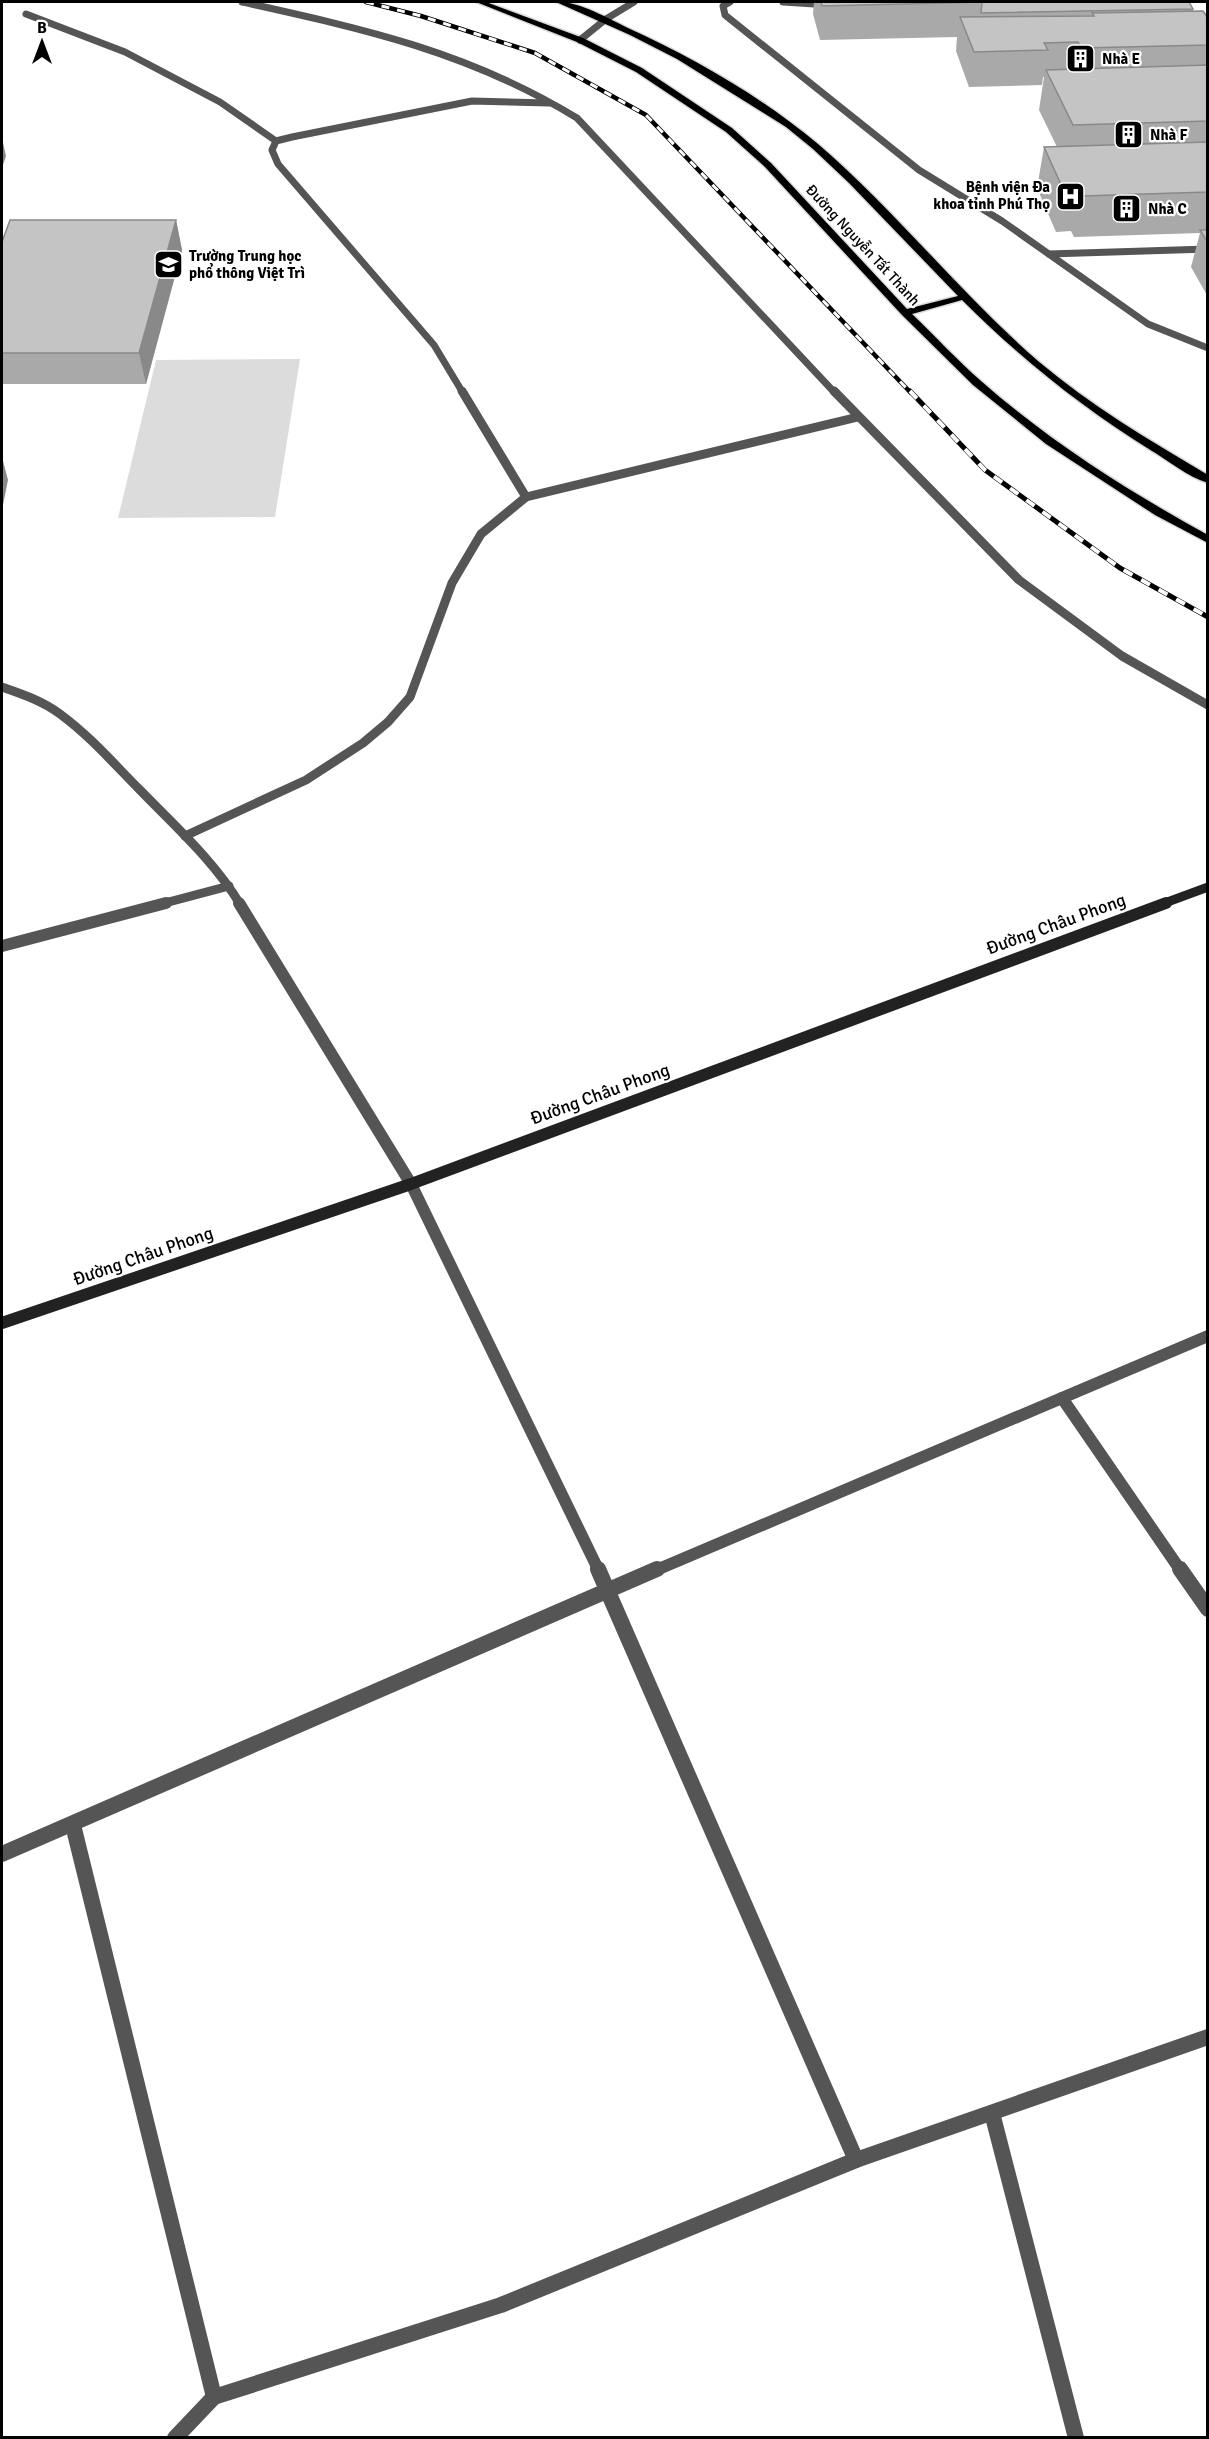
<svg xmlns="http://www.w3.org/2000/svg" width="1209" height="2439" viewBox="0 0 1209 2439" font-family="Signika,sans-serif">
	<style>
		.green { fill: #dcdcdc }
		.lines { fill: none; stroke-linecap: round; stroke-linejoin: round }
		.primary-casing { stroke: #dbdbdb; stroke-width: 3 }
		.lane { stroke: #555; stroke-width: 7 }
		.street-far3 { stroke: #555; stroke-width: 7 }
		.street-far2 { stroke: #555; stroke-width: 9 }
		.street-far1 { stroke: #555; stroke-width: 12 }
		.street { stroke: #555; stroke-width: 16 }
		.secondary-far1 { stroke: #222; stroke-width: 9 }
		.secondary { stroke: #222; stroke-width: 12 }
		.primary { fill: #000; fill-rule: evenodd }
		.rail-far1-casing { stroke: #000; stroke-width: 4.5 }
		.rail-casing { stroke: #000; stroke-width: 5 }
		.rail-far1 { stroke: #fff; stroke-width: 3; stroke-dasharray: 8; stroke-linecap: butt }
		.rail { stroke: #fff; stroke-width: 4; stroke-dasharray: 10; stroke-linecap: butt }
		.wall { fill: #a9a9a9 }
		.shaded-wall { fill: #898989 }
		.building { fill: #c4c4c4; stroke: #898989; stroke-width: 1.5 }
		.labels { text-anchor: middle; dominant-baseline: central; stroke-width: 4.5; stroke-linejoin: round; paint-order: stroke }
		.far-poi-label { font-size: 15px; font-weight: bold; fill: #000; stroke: #fff; text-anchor: start }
		.far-street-label { font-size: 15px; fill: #000; stroke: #fff }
		.street-label { font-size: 18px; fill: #000; stroke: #fff }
	</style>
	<rect width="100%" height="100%" fill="#fff"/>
	<!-- green -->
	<polygon class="green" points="300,359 275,517 118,518 156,360"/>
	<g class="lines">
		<defs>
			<path id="primary" d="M476,2H486L583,38L642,68L732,128L771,163L907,309L958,296L849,183L813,149L786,127L677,59L630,35L556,2C576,0 609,19 628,28C694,58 762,97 818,144C895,210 960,293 1038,361C1090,405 1149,440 1208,475V483C1188,477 1169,461 1152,451C1082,408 1020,358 962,300L912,314C935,336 957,360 981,381C1049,441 1128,491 1208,535V543L1155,515L1046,444L973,385L902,315L765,167L726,132L636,72L577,42Z"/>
		</defs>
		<!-- primary casing -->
		<use href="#primary" class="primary-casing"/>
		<!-- lane -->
		<g class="lane">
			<polyline points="730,2 723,6 725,15 919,170 1002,221 1148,324 1208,348"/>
			<polyline points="783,2 830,5"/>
			<polyline points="1049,254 1208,249"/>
		</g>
		<!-- street-far3 -->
		<g class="street-far3">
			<path d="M242,2C364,29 469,52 577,118L835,393"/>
			<polyline points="26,14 125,52 220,102 276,141"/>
			<polyline points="580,40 606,19 634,2"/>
			<polyline points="463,393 434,345 278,164 272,150 276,141 292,137 472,101 549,103"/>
		</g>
		<!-- street-far2 -->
		<g class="street-far2">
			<polyline points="462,391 526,497"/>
			<polyline points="834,391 1019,580 1122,656 1208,705"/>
			<path d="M2,687C22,694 43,701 60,714C90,736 114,764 140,790C175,826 214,861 240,904"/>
			<polyline points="185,836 306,780 363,743 388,722 410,697 452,583 481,534 526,497 858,417"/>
			<polyline points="161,904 229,886"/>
		</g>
		<!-- street-far1 -->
		<g class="street-far1">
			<polyline points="239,903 411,1184 599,1571"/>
			<polyline points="2,946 166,903"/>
			<polyline points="1062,1398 1181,1571"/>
			<polyline points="654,1571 1208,1336"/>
		</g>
		<!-- street -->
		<g class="street">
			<polyline points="598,1569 856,2160"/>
			<polyline points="1180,1569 1208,1609"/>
			<polyline points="73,1825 214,2397"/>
			<polyline points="2,1854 657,1569"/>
			<polyline points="992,2113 1076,2438"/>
			<polyline points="175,2438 214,2397 501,2305 856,2160 1208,2037"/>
		</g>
		<!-- secondary-far1 -->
		<polyline class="secondary-far1" points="1162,904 1208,887"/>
		<!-- secondary -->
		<polyline class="secondary" points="2,1323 411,1184 1166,903"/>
		<!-- primary -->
		<use href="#primary" class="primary"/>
		<defs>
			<polyline id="rail-far1" points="366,2 421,16 535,53 646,115 911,393"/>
			<polyline id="rail" points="910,391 985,470 1120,568 1208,617"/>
		</defs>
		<!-- rail-far1 casing -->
		<use href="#rail-far1" class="rail-far1-casing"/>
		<!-- rail casing -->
		<use href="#rail" class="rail-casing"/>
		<!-- rail-far1 -->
		<use href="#rail-far1" class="rail-far1"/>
		<!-- rail -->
		<use href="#rail" class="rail"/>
	</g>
	<!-- wall -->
	<g class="wall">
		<polygon points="814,2 1189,2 1193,9 1193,11 1208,18 1208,297 1191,267 1200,233 1074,237 1071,231 1056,232 1037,188 1044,147 1057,147 1039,110 1044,77 1043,77 1042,85 969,87 956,51 957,37 820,40 813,14"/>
		<polygon points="176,220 182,250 146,384 2,384 2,242"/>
	</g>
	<!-- shaded-wall -->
	<g class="shaded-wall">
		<polygon points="2,138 6,156 2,168"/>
		<polygon points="176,220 182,250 146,384 139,353"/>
		<polygon points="2,457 8,480 2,510"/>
	</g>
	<!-- building -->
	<g class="building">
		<polygon points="821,2 983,2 822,6"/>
		<polygon points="982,2 1189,2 1193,9 981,13"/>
		<polygon points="1203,11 1208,18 1208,45 1081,48 1078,42 1044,43 1048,50 974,52 960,17 1094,16 1092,13"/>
		<polygon points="1208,65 1208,121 1073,125 1046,70"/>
		<polygon points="1208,142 1208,192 1082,196 1079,190 1064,191 1044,147"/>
		<polygon points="10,220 176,220 139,353 2,353 2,242"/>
		<polygon points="1200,230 1208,230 1208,243"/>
	</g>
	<!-- icons -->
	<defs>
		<symbol id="building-square" viewBox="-11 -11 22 22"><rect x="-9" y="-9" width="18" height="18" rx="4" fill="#000" stroke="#fff"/><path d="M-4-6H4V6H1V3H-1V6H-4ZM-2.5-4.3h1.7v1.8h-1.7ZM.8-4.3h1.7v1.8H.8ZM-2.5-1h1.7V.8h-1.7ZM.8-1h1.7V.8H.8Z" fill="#fff"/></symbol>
		<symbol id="hospital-square" viewBox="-11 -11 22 22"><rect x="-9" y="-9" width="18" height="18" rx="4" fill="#000" stroke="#fff"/><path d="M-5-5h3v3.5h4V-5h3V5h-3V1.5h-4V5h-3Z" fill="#fff"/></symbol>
		<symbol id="school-square" viewBox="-11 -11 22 22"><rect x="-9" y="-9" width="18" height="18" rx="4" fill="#000" stroke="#fff"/><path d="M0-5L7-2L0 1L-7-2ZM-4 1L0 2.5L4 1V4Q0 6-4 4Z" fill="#fff"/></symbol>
	</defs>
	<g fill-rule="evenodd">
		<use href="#building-square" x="1064" y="42" width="33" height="33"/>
		<use href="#building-square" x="1112" y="118" width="33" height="33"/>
		<use href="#hospital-square" x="1054" y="180" width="33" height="33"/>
		<use href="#building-square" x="1110" y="192" width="33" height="33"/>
		<use href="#school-square" x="152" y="248" width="33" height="33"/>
	</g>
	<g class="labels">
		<!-- far-poi labels -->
		<g class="far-poi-label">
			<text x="1102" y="59">Nhà E</text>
			<text x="1150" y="135">Nhà F</text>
			<text x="1050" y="187" text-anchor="end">Bệnh viện Đa<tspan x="1050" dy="17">khoa tỉnh Phú Thọ</tspan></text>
			<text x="1148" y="209">Nhà C</text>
			<text x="189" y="256">Trường Trung học<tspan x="189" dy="17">phổ thông Việt Trì</tspan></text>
		</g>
		<!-- far-street labels -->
		<g class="far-street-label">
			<text transform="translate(863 245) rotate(47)">Đường Nguyễn Tất Thành</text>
		</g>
		<!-- street labels -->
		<g class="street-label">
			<text transform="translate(1056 924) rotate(-20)">Đường Châu Phong</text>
			<text transform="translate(600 1094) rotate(-20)">Đường Châu Phong</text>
			<text transform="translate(143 1256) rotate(-19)">Đường Châu Phong</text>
		</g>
	</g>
	<!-- border -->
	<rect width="1209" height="2439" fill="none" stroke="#000000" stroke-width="6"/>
	<!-- north arrow -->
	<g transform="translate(42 42)" stroke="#ffffff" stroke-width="4.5" paint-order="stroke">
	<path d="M0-4.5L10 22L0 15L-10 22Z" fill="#000000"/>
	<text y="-9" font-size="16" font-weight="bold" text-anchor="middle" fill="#000000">B</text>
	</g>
</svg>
